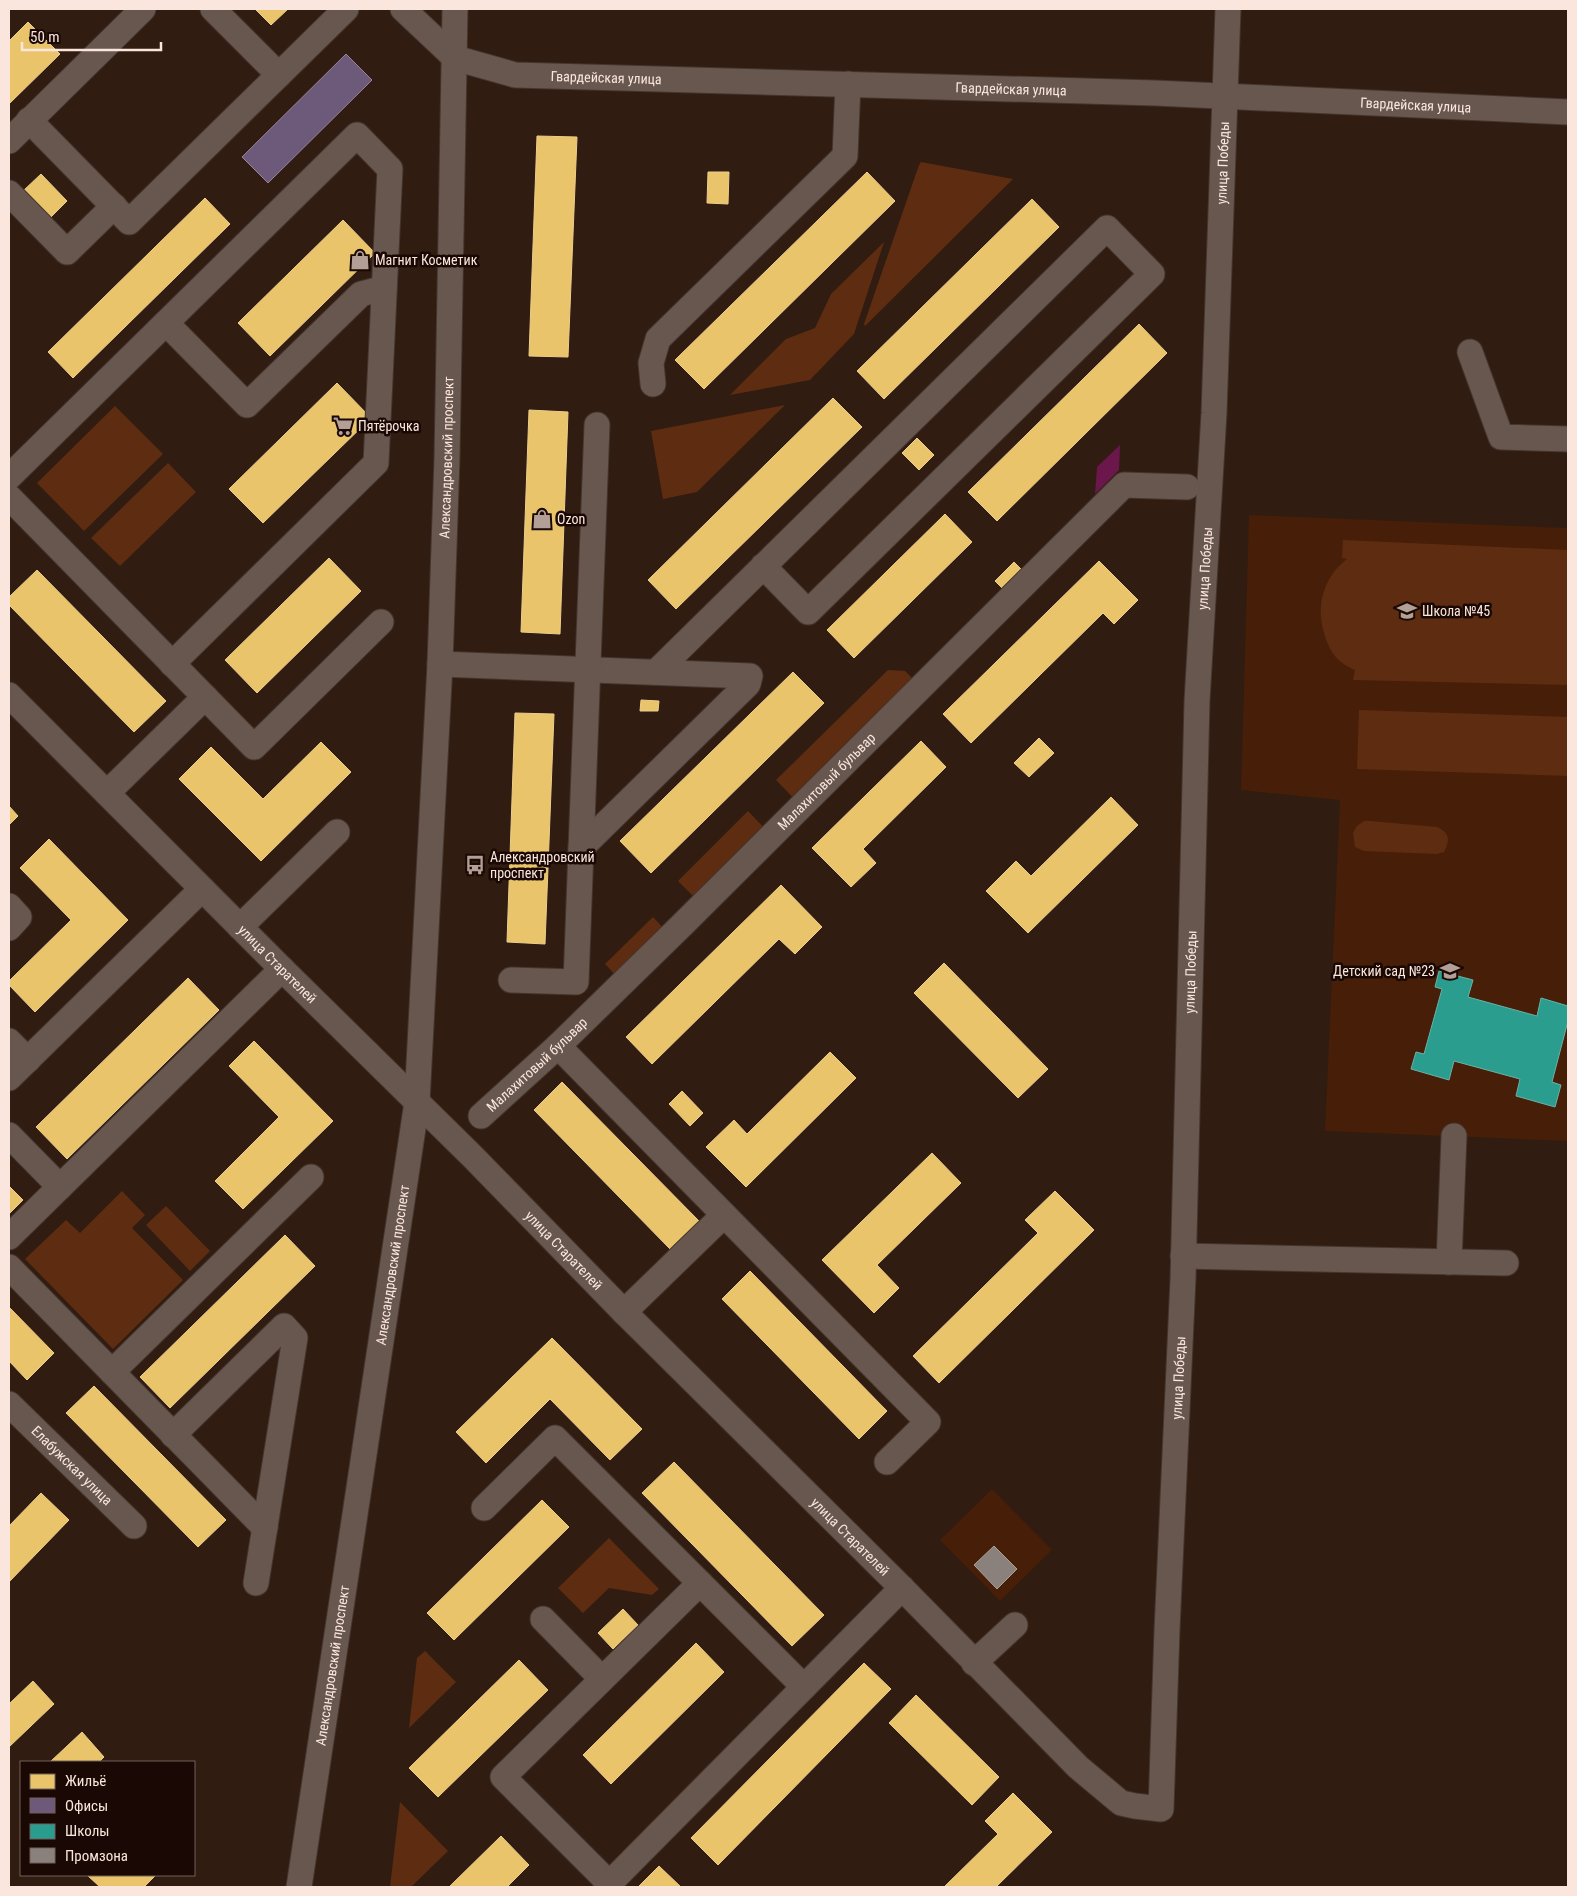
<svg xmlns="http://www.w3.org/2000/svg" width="1577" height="1896" viewBox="0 0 1577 1896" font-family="'Roboto Condensed',sans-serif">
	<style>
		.built { fill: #471e07 }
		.green { fill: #5e2c10 }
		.water { fill: #6b174b }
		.homes { fill: #e9c46a; stroke: #eece8c }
		.offices { fill: #6d597a; stroke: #988398 }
		.schools { fill: #2a9d8f; stroke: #69b3a6 }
		.industry { fill: #8a817c; stroke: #ac9f99 }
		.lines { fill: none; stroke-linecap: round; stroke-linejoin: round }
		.minor-casing { stroke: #44352e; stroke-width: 27 }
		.minor { stroke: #67574f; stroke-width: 25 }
		.labels { text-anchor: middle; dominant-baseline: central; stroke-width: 5; stroke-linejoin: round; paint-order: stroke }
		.street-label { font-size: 14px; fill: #fbe6dd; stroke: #190803 }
		.poi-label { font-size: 14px; fill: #fbe6dd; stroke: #190803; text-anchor: start }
	</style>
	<rect width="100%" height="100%" fill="#301c11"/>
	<!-- built -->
	<g class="built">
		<polygon points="1249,515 1568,528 1568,1141 1325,1131 1340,800 1241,790"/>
		<polygon points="992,1489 1052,1550 1000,1601 940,1540"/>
	</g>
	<!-- green -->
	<g class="green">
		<polygon points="921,162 1013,179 865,326 864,324 919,165"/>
		<polygon points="884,242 854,334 810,380 730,395 786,339 815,328 831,294"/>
		<polygon points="785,405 697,492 663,499 651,431"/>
		<polygon points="115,406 163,454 84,531 37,483"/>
		<polygon points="168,463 196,492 120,566 91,538"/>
		<path d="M1343,540L1568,550V685L1353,680L1355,670C1350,668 1345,665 1341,662C1333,656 1328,646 1325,636C1315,608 1323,577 1347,559L1342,558Z"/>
		<polygon points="888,670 905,671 919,685 799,804 776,780"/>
		<polygon points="1359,710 1568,717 1568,776 1357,769"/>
		<polygon points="748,811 768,832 698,901 678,881"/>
		<path d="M1364,821H1371L1437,827C1450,833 1450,840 1444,852L1437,854L1364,851L1355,847L1353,833L1357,826Z"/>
		<polygon points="653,917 668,933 620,980 605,964"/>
		<polygon points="122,1191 145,1215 132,1228 183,1280 113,1349 25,1259 66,1220 80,1233"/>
		<polygon points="166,1206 210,1251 190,1271 146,1225"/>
		<polygon points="609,1538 659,1589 652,1595 609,1588 583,1613 558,1588"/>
		<polygon points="425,1651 456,1682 409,1728 417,1658"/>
		<polygon points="400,1802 448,1851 411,1887 390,1887"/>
	</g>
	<!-- water -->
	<polygon class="water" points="1120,445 1119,470 1095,494 1097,467"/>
	<!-- homes -->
	<g class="homes">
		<polygon points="255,9 288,9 271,25"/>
		<polygon points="28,22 60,54 9,104 9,41"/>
		<polygon points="537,136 577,137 568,357 529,356"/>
		<polygon points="708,172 729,172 728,204 707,203"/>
		<polygon points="867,172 895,201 704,389 675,360"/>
		<polygon points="41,174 67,201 50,218 23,191"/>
		<polygon points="205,198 230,224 73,378 48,352"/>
		<polygon points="1032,199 1059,227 884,399 857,371"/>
		<polygon points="343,220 375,253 270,356 238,323"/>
		<polygon points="1139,324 1167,353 997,521 968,492"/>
		<polygon points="337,383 371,418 263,523 229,489"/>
		<polygon points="833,398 862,427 676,609 648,580"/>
		<polygon points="529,410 568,412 560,634 521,632"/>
		<polygon points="917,438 934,455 919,470 902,453"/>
		<polygon points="945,514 972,542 854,658 827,630"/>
		<polygon points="329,558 361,591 257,693 225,660"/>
		<polygon points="1099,561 1138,600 1114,624 1103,613 971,743 943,714"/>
		<polygon points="1014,562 1025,573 1006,592 995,581"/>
		<polygon points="37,570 166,701 134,732 9,605 9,597"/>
		<polygon points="793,672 824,703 651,873 620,841"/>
		<polygon points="641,700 659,701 658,711 640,711"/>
		<polygon points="515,713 554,714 545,944 507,942"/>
		<polygon points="1039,738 1054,753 1029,777 1014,763"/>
		<polygon points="921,741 946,767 863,849 876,863 851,887 812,848"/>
		<polygon points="321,742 351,772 261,861 179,779 211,747 263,799"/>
		<polygon points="1111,797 1138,825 1028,933 986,891 1016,861 1031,876"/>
		<polygon points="9,806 18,816 9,825"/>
		<polygon points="49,839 128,920 35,1012 9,985 9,981 71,920 20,868"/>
		<polygon points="781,885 822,927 795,954 779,939 652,1064 626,1037"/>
		<polygon points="944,963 1048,1069 1018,1098 914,993"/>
		<polygon points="188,978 219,1010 67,1159 36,1127"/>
		<polygon points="254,1041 333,1121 243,1209 215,1181 279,1117 229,1066"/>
		<polygon points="830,1052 856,1078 746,1187 706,1147 734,1120 747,1134"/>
		<polygon points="562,1082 700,1222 671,1250 534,1110"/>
		<polygon points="682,1091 703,1113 690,1126 669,1104"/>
		<polygon points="932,1153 961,1183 877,1265 899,1288 874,1313 822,1260"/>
		<polygon points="9,1186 23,1200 9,1214"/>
		<polygon points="1055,1191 1094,1230 939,1383 913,1356 1038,1233 1025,1220"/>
		<polygon points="285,1235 315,1266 170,1408 140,1377"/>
		<polygon points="750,1271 887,1411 859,1439 722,1299"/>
		<polygon points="9,1307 54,1353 27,1380 9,1361"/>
		<polygon points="552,1338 642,1429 610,1460 550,1399 486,1463 456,1432"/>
		<polygon points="94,1386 226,1520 198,1547 66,1413"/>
		<polygon points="674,1462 824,1615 792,1646 642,1493"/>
		<polygon points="41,1493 69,1520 9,1582 9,1526"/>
		<polygon points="542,1500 569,1527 454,1640 427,1613"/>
		<polygon points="623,1609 638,1625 613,1649 598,1633"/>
		<polygon points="696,1643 724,1672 611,1784 583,1755"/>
		<polygon points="519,1660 548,1690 438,1797 409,1768"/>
		<polygon points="864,1663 891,1689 718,1865 691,1838"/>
		<polygon points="33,1681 54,1704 9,1747 9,1704"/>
		<polygon points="916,1695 999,1777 972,1805 889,1723"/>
		<polygon points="82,1732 104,1757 99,1762 50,1762"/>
		<polygon points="1013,1793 1052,1832 996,1887 944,1887 998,1834 985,1821"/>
		<polygon points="501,1836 529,1865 507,1887 449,1887"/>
		<polygon points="659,1866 681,1887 638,1887"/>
		<polygon points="87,1875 156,1875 144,1887 100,1887"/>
	</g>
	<!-- offices -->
	<polygon class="offices" points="346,54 372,80 268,183 242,157"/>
	<!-- schools -->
	<polygon class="schools" points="1439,971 1473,980 1468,997 1537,1016 1541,998 1568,1006 1568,1021 1552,1082 1561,1085 1555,1107 1516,1096 1520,1079 1454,1061 1449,1080 1411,1069 1416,1052 1424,1054 1442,989 1435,987"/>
	<!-- industry -->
	<polygon class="industry" points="994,1546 1017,1569 997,1589 974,1565"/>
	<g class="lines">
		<defs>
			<g id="minor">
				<polyline points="213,9 279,75"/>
				<path id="s1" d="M403,9L455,58L515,75L1155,93L1568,112"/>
				<polyline points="29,120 129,222 346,9"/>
				<polyline points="9,141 143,9"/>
				<polyline points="9,193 67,252 114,206"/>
				<polyline points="166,323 247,405 361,294 384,288"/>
				<polyline points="1470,352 1501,437 1568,439"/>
				<polyline points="653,384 651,363 658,339 845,156 848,84"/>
				<polyline points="9,477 357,135 390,169 376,463 172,664"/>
				<polyline points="9,497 254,747 381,622"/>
				<polyline points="440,664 750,676 748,684 581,848"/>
				<polyline points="656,672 1107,228 1152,274 808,612 763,566"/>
				<path id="s2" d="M9,695L282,969L473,1157L624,1312L902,1588L1078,1767L1121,1803L1135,1806L1161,1809L1167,1630L1183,1279L1197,701L1214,413L1228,9"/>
				<polyline points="107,793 205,697"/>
				<polyline points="9,906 19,917 9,928"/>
				<polyline points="240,927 337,832"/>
				<polyline points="511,980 576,982 597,425"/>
				<polyline points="9,1041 28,1060"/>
				<polyline points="558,1046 928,1422 887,1462"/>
				<polyline points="9,1078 202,889"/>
				<path id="s3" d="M481,1116L558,1046L682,925L1124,485L1187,487"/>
				<polyline points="9,1135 60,1187"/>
				<polyline points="9,1237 282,969"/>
				<polyline points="1183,1256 1506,1263"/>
				<polyline points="1449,1262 1454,1136"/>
				<polyline points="9,1267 265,1528"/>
				<polyline points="624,1312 724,1215"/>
				<polyline points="112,1372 311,1177"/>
				<path id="s4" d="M9,1404L134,1526"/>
				<polyline points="173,1435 284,1326 295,1338 256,1583"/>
				<polyline points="484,1508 555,1438 804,1687"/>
				<polyline points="543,1619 602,1679"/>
				<polyline points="974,1663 1015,1625"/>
				<polyline points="610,1884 503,1777 700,1583"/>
				<path id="s5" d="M299,1887L417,1102L440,664L447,458L455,9"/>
				<polyline points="606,1887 902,1588"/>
			</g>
		</defs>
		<!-- minor casing -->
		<use href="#minor" class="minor-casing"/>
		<!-- minor -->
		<use href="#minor" class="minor"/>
	</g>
	<!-- icons -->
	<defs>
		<symbol id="shop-bare" viewBox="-9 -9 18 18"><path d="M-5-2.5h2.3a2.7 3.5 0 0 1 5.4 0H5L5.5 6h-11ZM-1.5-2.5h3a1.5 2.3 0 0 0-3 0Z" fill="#b49f96" stroke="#190803" stroke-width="2.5" paint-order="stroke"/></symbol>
		<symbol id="supermarket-bare" viewBox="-9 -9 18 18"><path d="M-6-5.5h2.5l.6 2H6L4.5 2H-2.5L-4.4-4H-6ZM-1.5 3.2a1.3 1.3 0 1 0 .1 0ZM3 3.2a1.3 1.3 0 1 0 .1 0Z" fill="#b49f96" stroke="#190803" stroke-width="2.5" paint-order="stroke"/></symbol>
		<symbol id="school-bare" viewBox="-9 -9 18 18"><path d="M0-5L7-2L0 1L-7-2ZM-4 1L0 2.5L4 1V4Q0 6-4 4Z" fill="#b49f96" stroke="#190803" stroke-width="2.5" paint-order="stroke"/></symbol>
		<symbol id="bus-bare" viewBox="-9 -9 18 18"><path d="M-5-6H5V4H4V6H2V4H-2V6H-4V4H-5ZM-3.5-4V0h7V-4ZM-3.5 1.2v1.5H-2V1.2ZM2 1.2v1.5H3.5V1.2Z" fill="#b49f96" stroke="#190803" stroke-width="2.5" paint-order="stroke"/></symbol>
	</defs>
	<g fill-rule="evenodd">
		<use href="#shop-bare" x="346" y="246" width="28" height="28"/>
		<use href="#supermarket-bare" x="329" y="412" width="28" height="28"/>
		<use href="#shop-bare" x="528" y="505" width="28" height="28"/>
		<use href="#school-bare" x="1393" y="597" width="28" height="28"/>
		<use href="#bus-bare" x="461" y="851" width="28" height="28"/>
		<use href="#school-bare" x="1436" y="957" width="28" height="28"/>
	</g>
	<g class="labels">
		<!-- street labels -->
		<g class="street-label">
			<text stroke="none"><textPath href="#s1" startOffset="225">Гвардейская улица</textPath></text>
			<text stroke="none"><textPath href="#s1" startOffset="630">Гвардейская улица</textPath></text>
			<text stroke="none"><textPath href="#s1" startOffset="1035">Гвардейская улица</textPath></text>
			<text stroke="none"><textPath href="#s2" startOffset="3258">улица Победы</textPath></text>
			<text stroke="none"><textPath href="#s5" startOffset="1439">Александровский проспект</textPath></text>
			<text stroke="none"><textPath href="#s2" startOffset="2852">улица Победы</textPath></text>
			<text stroke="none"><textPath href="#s3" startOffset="481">Малахитовый бульвар</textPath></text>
			<text stroke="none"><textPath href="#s2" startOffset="380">улица Старателей</textPath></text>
			<text stroke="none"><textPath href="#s2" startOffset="2448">улица Победы</textPath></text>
			<text stroke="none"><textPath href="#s3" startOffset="76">Малахитовый бульвар</textPath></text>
			<text stroke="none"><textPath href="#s2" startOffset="785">улица Старателей</textPath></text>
			<text stroke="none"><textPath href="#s5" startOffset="629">Александровский проспект</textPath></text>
			<text stroke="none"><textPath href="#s2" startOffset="2042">улица Победы</textPath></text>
			<text stroke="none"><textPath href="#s4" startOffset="88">Елабужская улица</textPath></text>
			<text stroke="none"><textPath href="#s2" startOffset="1190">улица Старателей</textPath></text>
			<text stroke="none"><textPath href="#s5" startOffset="224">Александровский проспект</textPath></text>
		</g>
		<!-- poi labels -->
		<g class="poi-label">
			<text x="375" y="260">Магнит Косметик</text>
			<text x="358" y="426">Пятёрочка</text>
			<text x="557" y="519">Ozon</text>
			<text x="1422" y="611">Школа №45</text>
			<text x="490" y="857">Александровский<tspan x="490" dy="16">проспект</tspan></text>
			<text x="1435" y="971" text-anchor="end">Детский сад №23</text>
		</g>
	</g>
	<!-- border -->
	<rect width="1577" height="1896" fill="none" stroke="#fbe6dd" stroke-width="20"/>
	<!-- legend -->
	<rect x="20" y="1761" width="175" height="115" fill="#190803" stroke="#73615a"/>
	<rect x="30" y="1774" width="25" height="15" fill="#e9c46a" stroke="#73615a"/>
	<text x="65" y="1786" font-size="15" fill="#fbe6dd">Жильё</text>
	<rect x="30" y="1798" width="25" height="15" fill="#6d597a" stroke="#73615a"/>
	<text x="65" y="1811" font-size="15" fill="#fbe6dd">Офисы</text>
	<rect x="30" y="1824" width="25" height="15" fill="#2a9d8f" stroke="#73615a"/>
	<text x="65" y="1836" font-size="15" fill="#fbe6dd">Школы</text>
	<rect x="30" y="1848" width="25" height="15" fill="#8a817c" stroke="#73615a"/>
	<text x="65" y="1861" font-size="15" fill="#fbe6dd">Промзона</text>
	<!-- scale -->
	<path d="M22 42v8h139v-8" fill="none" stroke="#fbe6dd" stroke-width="2.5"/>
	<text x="30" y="42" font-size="15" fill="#fbe6dd" stroke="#190803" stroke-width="4" paint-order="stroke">50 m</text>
</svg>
